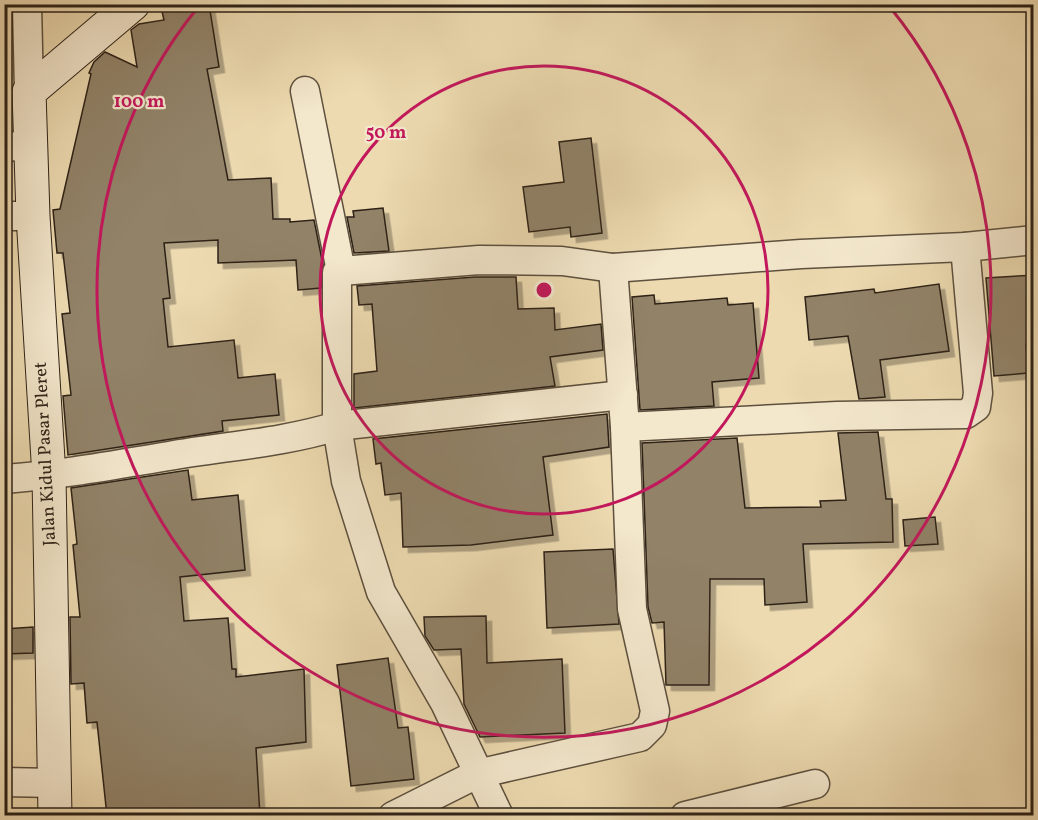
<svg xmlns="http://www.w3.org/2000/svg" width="1038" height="820" viewBox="0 0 1038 820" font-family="Vollkorn,serif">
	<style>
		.building { fill: #918267; stroke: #2d2218; stroke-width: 1.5; filter: url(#shadow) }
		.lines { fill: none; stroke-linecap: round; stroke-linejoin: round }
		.street-casing { stroke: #5d503e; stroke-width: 31 }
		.secondary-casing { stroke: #2d2218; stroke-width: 35 }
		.street { stroke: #f3e7cc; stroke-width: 28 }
		.secondary { stroke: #f3e7cc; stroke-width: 33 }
		.ring { fill: none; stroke: #c2185b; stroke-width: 3 }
		.labels { text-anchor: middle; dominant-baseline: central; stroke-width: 4.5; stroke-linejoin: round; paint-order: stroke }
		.street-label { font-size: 18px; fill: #2d2218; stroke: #f3e7cc }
		.centre { fill: #c2185b; stroke: #f3e7cc; stroke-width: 3 }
		.ring-label { font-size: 18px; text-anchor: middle; font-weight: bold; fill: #c2185b; stroke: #f3e7cc; stroke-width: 4.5; stroke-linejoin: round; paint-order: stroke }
	</style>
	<defs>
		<filter id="shadow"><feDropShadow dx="5.5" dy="5.5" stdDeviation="0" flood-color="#0004"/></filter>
	</defs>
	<rect width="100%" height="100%" fill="#eddab0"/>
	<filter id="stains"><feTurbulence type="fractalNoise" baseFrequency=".00333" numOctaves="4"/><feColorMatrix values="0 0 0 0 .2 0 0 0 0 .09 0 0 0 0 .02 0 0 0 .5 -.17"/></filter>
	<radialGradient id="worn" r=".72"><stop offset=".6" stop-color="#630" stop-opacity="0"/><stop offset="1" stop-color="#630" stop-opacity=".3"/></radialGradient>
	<!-- building -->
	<g class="building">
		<polygon points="174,4 209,4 219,67 207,69 228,180 271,178 273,219 290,219 290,222 314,220 323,265 321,288 298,290 296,260 218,263 218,240 164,243 170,298 163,299 168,347 234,340 238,378 275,374 279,415 222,421 223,431 68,455 63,396 71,395 62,314 70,313 63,253 57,253 53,210 60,209 91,74 89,73 94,62 105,52 137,67 131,30 139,24 164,20 161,7"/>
		<polygon points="591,138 602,233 571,237 570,227 529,232 523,187 564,182 559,142"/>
		<polygon points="383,208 389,251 354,253 347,217 354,217 353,211"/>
		<polygon points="1034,275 1034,343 1026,344 1028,373 994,376 986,278"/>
		<polygon points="475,277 516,277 518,309 554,308 555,330 601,324 603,350 550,357 555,386 354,408 354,374 377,371 372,304 359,305 357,286"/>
		<polygon points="939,284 949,351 880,360 885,397 859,399 848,336 809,340 805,297 874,289 875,293"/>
		<polygon points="654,295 655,304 727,298 728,305 753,303 759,378 712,382 714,406 640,410 632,297"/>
		<polygon points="607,414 609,447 543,457 553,535 471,545 403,547 401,493 385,495 381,463 376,464 373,439"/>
		<polygon points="878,432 886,499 892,499 893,542 803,544 807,602 765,605 764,579 710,579 709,685 666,685 664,622 652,623 648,607 642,443 737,438 745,508 821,507 820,501 846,500 838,433"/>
		<polygon points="188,470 192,500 238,495 245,570 180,577 184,621 228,618 232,669 236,669 236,677 304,669 306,742 256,748 260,816 107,816 97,722 87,723 84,683 71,684 70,617 80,617 73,545 77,544 71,488"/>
		<polygon points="935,517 938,544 905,546 903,520"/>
		<polygon points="613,549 619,624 547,628 544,552"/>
		<polygon points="486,616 487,663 562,659 565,733 480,737 464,704 461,649 434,650 425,636 424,617"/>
		<polygon points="33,627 33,653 4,654 4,629"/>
		<polygon points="388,658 398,728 408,727 414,779 351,786 337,665"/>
	</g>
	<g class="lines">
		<defs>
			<g id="street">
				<polyline points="27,4 29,92"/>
				<polyline points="305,91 341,271 479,260 562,261 613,268 801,254 965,247 1034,240"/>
				<polyline points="4,146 31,147"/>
				<polyline points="4,216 33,216"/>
				<polyline points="613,268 625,427 837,416 966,414 976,407 978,393 965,247"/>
				<polyline points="341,271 337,273 337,426 346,481 381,592 445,703 499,816"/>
				<path d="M4,479C60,475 114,465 169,456C226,446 282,443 337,426L623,395"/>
				<polyline points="4,782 54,783"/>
				<polyline points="393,816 477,774 640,737 652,725 655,711 632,609 625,427"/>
				<polyline points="685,816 815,784"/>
			</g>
			<polyline id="secondary" points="55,816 49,476 33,216 29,92 133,4"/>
		</defs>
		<!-- street casing -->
		<use href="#street" class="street-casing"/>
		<!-- secondary casing -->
		<use href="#secondary" class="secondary-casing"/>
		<!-- street -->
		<use href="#street" class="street"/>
		<!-- secondary -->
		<use href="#secondary" class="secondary"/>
	</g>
	<!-- distance rings -->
	<g class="ring">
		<circle cx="544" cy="290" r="224"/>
		<path d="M889 6A447 447 0 1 1 199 6"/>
	</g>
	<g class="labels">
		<!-- street labels -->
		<g class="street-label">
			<text transform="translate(46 454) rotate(-93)">Jalan Kidul Pasar Pleret</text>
		</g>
	</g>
	<circle cx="544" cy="290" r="9" class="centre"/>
	<g class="ring-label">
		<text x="139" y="107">100 m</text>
		<text x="386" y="138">50 m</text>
	</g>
	<!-- margin -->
	<rect width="1038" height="820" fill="none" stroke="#eddab0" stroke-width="24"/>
	<rect x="6" y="6" width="1026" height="808" fill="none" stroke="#2d2218" stroke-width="3"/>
	<rect x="12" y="12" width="1014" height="796" fill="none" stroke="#2d2218" stroke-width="1.5"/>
	<rect width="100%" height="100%" filter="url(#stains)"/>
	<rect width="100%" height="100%" fill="url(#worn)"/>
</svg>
